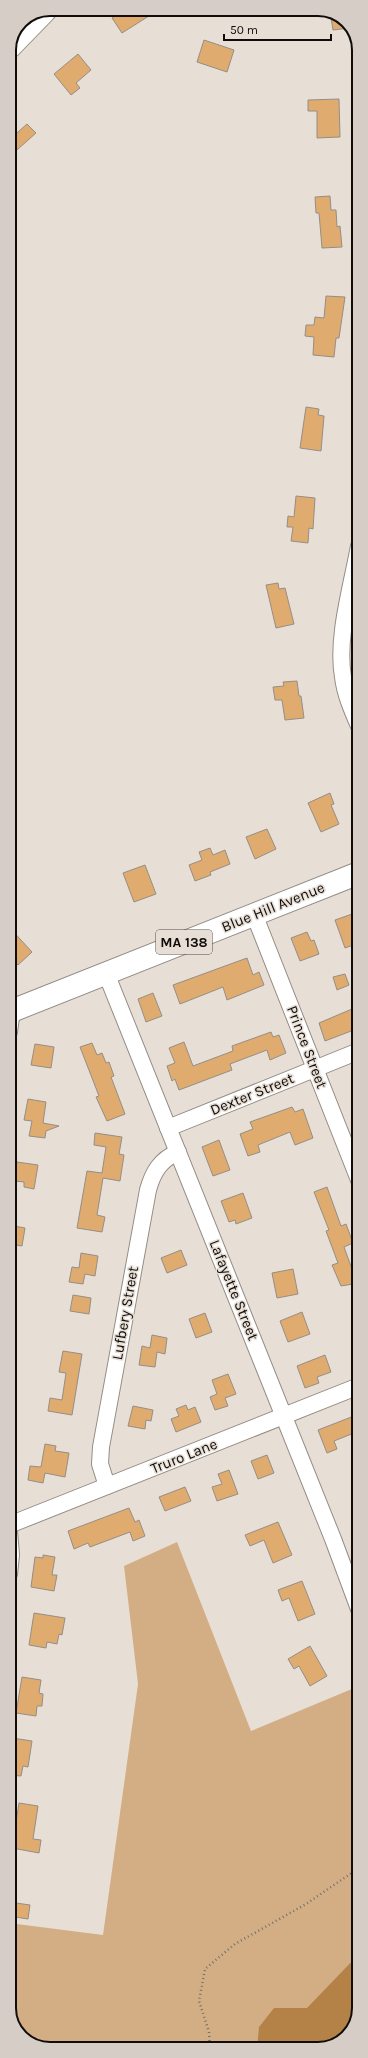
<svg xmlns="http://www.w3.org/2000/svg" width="368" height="2058" viewBox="0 0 368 2058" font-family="Karla,sans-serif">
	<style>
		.green { fill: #d3ae85 }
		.water { fill: #b48247 }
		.building { fill: #dfab6f; stroke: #958e86 }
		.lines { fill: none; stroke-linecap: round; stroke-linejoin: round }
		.street-casing { stroke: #948c85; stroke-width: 18 }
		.secondary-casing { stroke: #948c85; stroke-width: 24 }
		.highway-casing { stroke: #948c85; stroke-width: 24 }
		.path { stroke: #756f6a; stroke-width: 2.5; stroke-dasharray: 1 3; stroke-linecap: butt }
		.street { stroke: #fff; stroke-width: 16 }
		.secondary { stroke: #fff; stroke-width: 22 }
		.highway { stroke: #fff; stroke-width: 22 }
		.labels { text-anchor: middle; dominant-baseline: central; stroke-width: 3; stroke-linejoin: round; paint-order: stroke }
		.shield { fill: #e7dfd6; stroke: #504b47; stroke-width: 1 }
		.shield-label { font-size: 14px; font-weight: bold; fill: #0f0c0a }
		.street-label { font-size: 15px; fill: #0f0c0a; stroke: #e7dfd6 }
		.rim { fill: none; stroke: #0f0c0a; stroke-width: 2 }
	</style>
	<rect width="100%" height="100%" fill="#e7dfd6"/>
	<!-- green -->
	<polygon class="green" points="177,1542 251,1731 359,1686 359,2009 349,2035 324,2049 45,2049 21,2037 9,2014 9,1923 103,1935 138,1684 124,1566"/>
	<!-- water -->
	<polygon class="water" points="359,1954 359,2009 349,2035 324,2049 257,2049 259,2027 274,2008 307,2008"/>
	<!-- building -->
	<g class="building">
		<polygon points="126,9 160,9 122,33 112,18"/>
		<polygon points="330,12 347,21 350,28 333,30"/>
		<polygon points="204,40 234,50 227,72 197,62"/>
		<polygon points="78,54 91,70 76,83 80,88 71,95 54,74"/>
		<polygon points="339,99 340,137 317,138 317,111 308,111 308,100"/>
		<polygon points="27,124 36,133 9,157 9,140"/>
		<polygon points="330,196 331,210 336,210 337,227 340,226 342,247 322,248 319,213 316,213 315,197"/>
		<polygon points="326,296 345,297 339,338 336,338 334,357 313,355 314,337 305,336 306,325 314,325 315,317 324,318"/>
		<polygon points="306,407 319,409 318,415 324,416 321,451 300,448"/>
		<polygon points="296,496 315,498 313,529 309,528 308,543 291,541 293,527 287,527 288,516 294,517"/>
		<polygon points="278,583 279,589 285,588 294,624 276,628 266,585"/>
		<polygon points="297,681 299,696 301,696 304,718 285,720 282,700 275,700 273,687 284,686 283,682"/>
		<polygon points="330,793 334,804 331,805 339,824 321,832 308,803"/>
		<polygon points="267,829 276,849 255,859 246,837"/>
		<polygon points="210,848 213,855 225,850 230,864 210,872 211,875 195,881 189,865 202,860 199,852"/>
		<polygon points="145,865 156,894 134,902 123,873"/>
		<polygon points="355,913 359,922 359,943 345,948 335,920"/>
		<polygon points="9,927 32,952 18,965 9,956"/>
		<polygon points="307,932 311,941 314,940 319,954 300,961 291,938"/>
		<polygon points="247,958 253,975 259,972 264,985 227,1000 223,987 180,1004 173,985"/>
		<polygon points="345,974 349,985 337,990 333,977"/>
		<polygon points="153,993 162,1016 146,1022 138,999"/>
		<polygon points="359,1006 359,1028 325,1041 319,1023"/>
		<polygon points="271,1032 273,1037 279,1035 286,1053 270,1060 267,1050 230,1064 232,1070 179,1090 175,1079 172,1081 167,1066 175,1063 169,1048 184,1042 193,1066 233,1051 232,1046"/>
		<polygon points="92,1043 97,1055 102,1053 106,1063 109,1062 114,1076 111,1077 125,1114 107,1121 96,1097 99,1096 80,1047"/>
		<polygon points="35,1044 54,1047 51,1068 31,1065"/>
		<polygon points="28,1099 46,1102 43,1123 59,1126 46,1131 45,1138 29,1136 32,1121 24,1120"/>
		<polygon points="292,1107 295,1112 303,1109 313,1138 295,1145 290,1132 258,1145 260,1152 248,1156 240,1134 253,1129 250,1122"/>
		<polygon points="95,1133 122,1137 119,1154 124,1155 120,1181 103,1178 97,1215 105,1217 102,1232 77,1228 87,1171 102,1173 106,1147 94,1145"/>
		<polygon points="219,1140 230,1170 213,1176 202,1147"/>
		<polygon points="17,1162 38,1165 34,1189 24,1187 24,1182 14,1181"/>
		<polygon points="327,1187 341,1226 346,1224 353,1243 344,1247 352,1269 355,1268 359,1283 341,1286 332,1265 338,1263 326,1231 329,1230 314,1192"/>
		<polygon points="243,1193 252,1218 236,1224 235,1220 229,1222 221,1201"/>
		<polygon points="9,1225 25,1228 22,1246 9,1244"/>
		<polygon points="181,1250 187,1265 167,1273 161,1258"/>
		<polygon points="81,1253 98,1256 95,1276 85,1274 83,1284 69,1282 72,1267 79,1268"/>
		<polygon points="293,1269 298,1294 277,1298 272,1273"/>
		<polygon points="73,1295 91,1298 89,1314 70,1311"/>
		<polygon points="302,1312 310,1334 288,1342 280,1321"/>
		<polygon points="205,1313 212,1332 196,1338 189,1319"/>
		<polygon points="152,1335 167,1338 165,1354 157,1352 155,1367 139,1365 142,1346 150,1348"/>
		<polygon points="63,1351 82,1354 72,1415 48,1411 50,1398 62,1400 66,1373 59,1372"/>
		<polygon points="325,1355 331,1372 317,1377 319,1383 305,1388 297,1366"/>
		<polygon points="228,1374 236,1394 225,1398 228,1406 215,1410 210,1397 217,1394 212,1380"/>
		<polygon points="186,1405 188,1410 195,1407 201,1422 176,1432 171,1419 179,1416 176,1409"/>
		<polygon points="133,1406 153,1410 151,1421 146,1420 145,1429 128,1426"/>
		<polygon points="359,1414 359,1431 334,1441 337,1449 327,1453 318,1430"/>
		<polygon points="45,1444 56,1446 55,1451 69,1453 65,1477 45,1473 43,1483 28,1480 30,1466 41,1467"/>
		<polygon points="267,1455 274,1473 258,1479 251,1461"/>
		<polygon points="229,1470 238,1494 217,1501 212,1487 222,1484 218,1474"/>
		<polygon points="185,1487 191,1501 165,1511 159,1497"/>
		<polygon points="129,1508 135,1522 139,1520 145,1536 133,1541 130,1532 90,1547 88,1543 74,1549 68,1531"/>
		<polygon points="278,1522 292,1555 273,1563 264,1540 250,1546 245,1535"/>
		<polygon points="43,1555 55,1557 52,1575 57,1575 54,1591 31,1587 35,1557 43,1558"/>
		<polygon points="302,1581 315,1614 298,1621 289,1598 282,1601 278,1590"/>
		<polygon points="34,1613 65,1618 62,1635 59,1634 57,1644 47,1642 46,1648 29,1645"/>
		<polygon points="310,1646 327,1676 310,1686 299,1666 294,1669 288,1659"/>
		<polygon points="22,1677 41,1680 39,1693 43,1694 42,1706 37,1706 36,1716 16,1713"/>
		<polygon points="12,1738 32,1741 28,1767 23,1766 21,1776 9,1775"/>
		<polygon points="19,1803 38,1806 33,1839 41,1840 39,1853 12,1848"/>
		<polygon points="9,1902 30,1905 28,1919 9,1916"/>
	</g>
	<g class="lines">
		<defs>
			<g id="street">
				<path d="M359,546C352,585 336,638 343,677C345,694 352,710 359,726"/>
				<polyline points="254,914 359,1180"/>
				<polyline points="106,973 333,1539 359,1609"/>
				<polyline points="9,1032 12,1010"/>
				<polyline points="168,1128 359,1051"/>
				<path d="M107,1486L100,1464L101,1447L148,1190C153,1172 160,1160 178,1152"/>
				<polyline points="9,1525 359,1386"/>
				<polyline points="9,1531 11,1555 9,1574"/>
			</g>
			<polyline id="secondary" points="10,47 45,11"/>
			<polyline id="highway" points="9,1012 359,873"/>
		</defs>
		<!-- street casing -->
		<use href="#street" class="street-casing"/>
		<!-- secondary casing -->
		<use href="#secondary" class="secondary-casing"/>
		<!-- highway casing -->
		<use href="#highway" class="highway-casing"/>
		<!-- path -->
		<polyline class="path" points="210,2049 209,2032 199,2001 205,1969 235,1944 306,1904 359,1868"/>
		<!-- street -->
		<use href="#street" class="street"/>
		<!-- secondary -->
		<use href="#secondary" class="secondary"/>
		<!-- highway -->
		<use href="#highway" class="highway"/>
	</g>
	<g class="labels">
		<!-- shield labels -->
		<rect class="shield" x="156" y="930" width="56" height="24" rx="3"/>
		<g class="shield-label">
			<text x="184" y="942">MA 138</text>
		</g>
		<!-- street labels -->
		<g class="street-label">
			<text transform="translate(273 907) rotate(-22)">Blue Hill Avenue</text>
			<text transform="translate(307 1047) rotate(69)">Prince Street</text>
			<text transform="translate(252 1094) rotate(-22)">Dexter Street</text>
			<text transform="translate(234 1290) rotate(68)">Lafayette Street</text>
			<text transform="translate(125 1313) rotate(-80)">Lufbery Street</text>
			<text transform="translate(184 1456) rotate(-22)">Truro Lane</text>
		</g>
	</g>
	<!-- crop -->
	<path d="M0 0H368V2058H0ZM50 16H318A34 34 0 0 1 352 50V2008A34 34 0 0 1 318 2042H50A34 34 0 0 1 16 2008V50A34 34 0 0 1 50 16Z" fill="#d6cec6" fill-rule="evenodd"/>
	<path class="rim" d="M50 16H318A34 34 0 0 1 352 50V2008A34 34 0 0 1 318 2042H50A34 34 0 0 1 16 2008V50A34 34 0 0 1 50 16Z"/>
	<!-- scale -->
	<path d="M224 34v6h107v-6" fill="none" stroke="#0f0c0a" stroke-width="2"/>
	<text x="230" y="34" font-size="12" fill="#0f0c0a" stroke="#e7dfd6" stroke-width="3" paint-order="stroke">50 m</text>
</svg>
